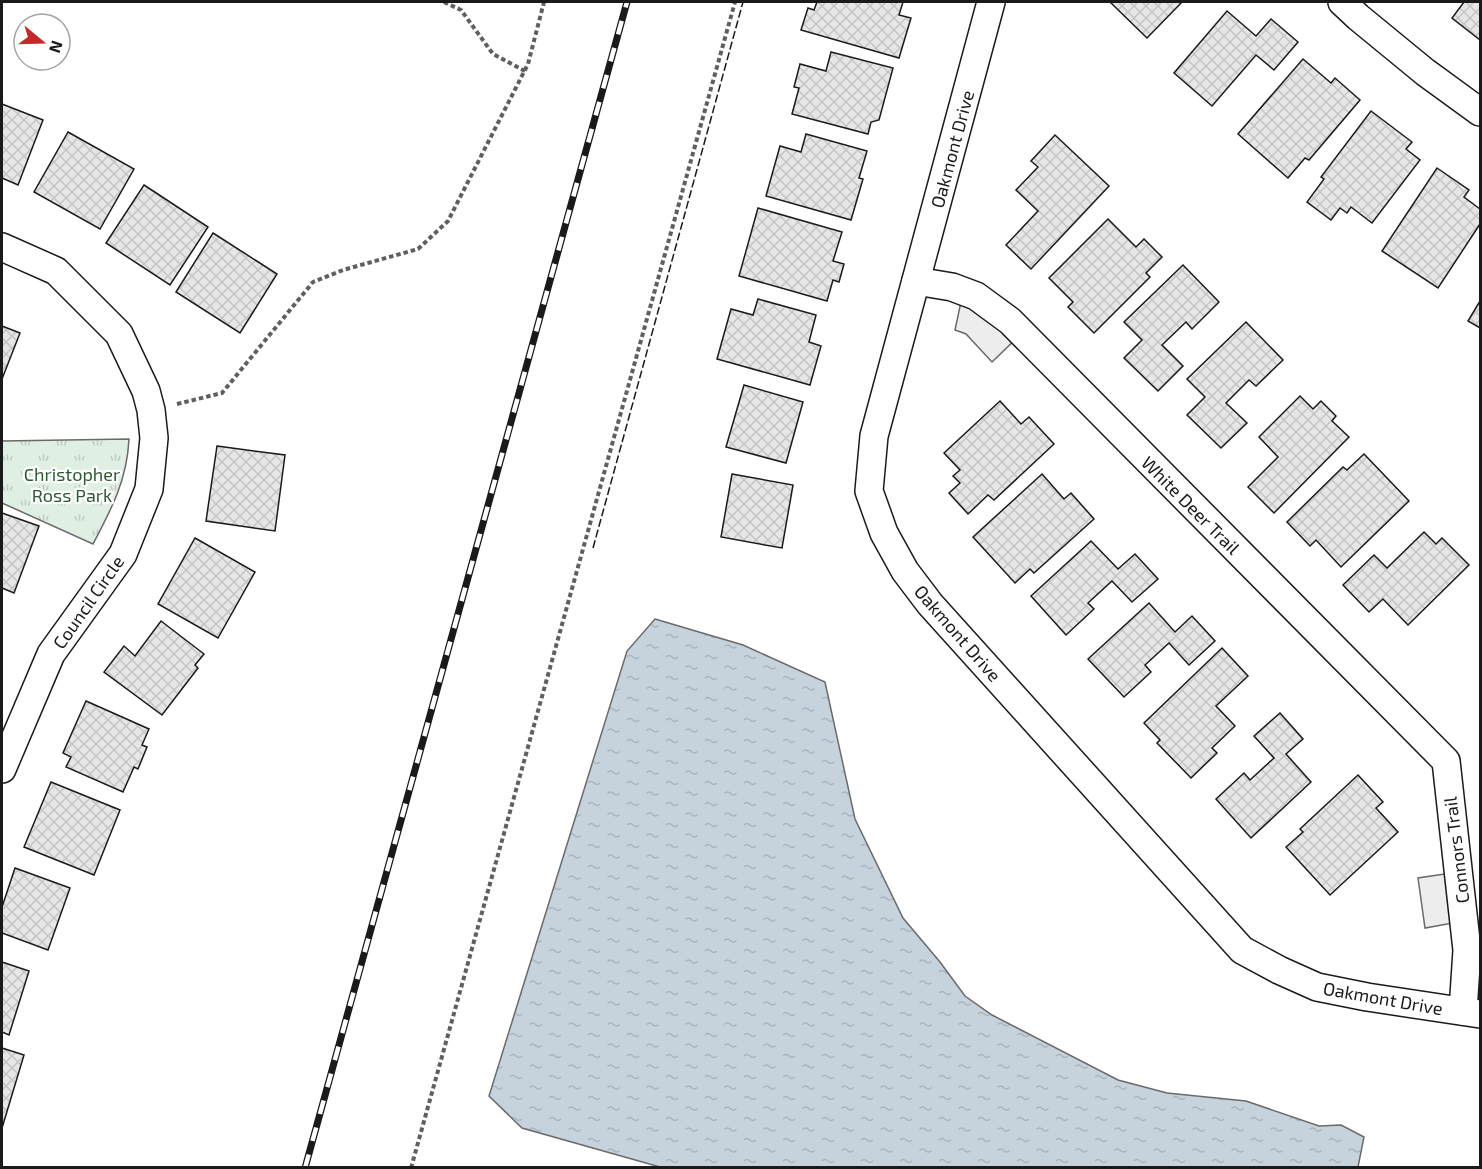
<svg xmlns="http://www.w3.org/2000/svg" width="1482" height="1169" viewBox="0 0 1482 1169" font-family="'Exo 2',sans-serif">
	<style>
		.park { fill: url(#park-tufts); stroke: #6a6a6a; stroke-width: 1.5 }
		.parking { fill: #ededed; stroke: #6a6a6a; stroke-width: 1.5 }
		.water { fill: url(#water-ripples); stroke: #6a6a6a; stroke-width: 1.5 }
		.building { fill: url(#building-cross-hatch); stroke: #1a1a1a; stroke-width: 1.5 }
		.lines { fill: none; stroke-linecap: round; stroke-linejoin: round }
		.street-casing { stroke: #1a1a1a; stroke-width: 30 }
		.path { stroke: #5f5f5f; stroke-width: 4; stroke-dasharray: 4.5 3; stroke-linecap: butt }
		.street { stroke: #fff; stroke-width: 27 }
		.rail-casing { stroke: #1a1a1a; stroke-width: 7 }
		.rail { stroke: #fff; stroke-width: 4.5; stroke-dasharray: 14; stroke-linecap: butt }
		.fence { stroke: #1a1a1a; stroke-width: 1.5; stroke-dasharray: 8 3; stroke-linecap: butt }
		.labels { text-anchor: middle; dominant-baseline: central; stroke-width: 4.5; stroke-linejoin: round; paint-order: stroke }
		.street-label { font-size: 18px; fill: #1a1a1a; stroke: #fff }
		.park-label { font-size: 18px; fill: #2b5a34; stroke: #fff }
	</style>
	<defs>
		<pattern id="park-tufts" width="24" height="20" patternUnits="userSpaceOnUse" patternTransform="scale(1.5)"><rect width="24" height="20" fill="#e0efe3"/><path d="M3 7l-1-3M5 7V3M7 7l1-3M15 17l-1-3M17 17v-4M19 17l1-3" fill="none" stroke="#c0ccc2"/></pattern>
		<pattern id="water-ripples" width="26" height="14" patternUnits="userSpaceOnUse" patternTransform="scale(1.5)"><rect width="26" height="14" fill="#c6d2dc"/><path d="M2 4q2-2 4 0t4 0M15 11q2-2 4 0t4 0" fill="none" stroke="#aab4bc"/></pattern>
		<pattern id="building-cross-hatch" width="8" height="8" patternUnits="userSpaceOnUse" patternTransform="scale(1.5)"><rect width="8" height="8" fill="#e6e6e6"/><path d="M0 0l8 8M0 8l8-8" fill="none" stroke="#c5c5c5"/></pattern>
	</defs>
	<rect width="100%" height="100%" fill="#fff"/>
	<!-- park -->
	<path class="park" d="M129,439C127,480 112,508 93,544L2,503V441Z"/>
	<!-- parking -->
	<g class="parking">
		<polygon points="963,292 1021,334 992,362 966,334 955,330"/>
		<polygon points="1458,872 1464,921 1425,928 1418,878"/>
	</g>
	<!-- water -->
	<polygon class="water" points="655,619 743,645 825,682 855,819 903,918 940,962 965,996 992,1015 1118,1080 1167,1093 1246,1101 1319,1126 1341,1125 1364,1137 1358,1167 660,1167 522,1128 489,1096 627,651"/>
	<!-- building -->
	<g class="building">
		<polygon points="817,2 903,2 899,15 911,18 899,58 801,30 808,8 814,10"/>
		<polygon points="1113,2 1182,2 1147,38 1111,3"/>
		<polygon points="1464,2 1480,2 1480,40 1452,18"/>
		<polygon points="1227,11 1256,36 1271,19 1298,42 1274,70 1256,55 1212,106 1174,73"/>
		<polygon points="831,52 893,68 879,120 871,122 868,134 792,114 799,88 794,87 800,64 826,71"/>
		<polygon points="1303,59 1331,83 1335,78 1360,100 1309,160 1305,158 1288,178 1238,134"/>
		<polygon points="2,104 43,120 18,185 2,178"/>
		<polygon points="1371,111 1412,142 1406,149 1420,160 1372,223 1351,207 1347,213 1340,208 1331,220 1307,202 1324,179 1321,177"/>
		<polygon points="68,132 134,169 100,229 34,192"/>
		<polygon points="806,134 867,151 859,178 863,179 851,220 766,196 780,146 801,152"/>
		<polygon points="1055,135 1109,186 1031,269 1006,245 1038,211 1016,190 1038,167 1031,161"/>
		<polygon points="1437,168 1469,190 1464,197 1480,209 1480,224 1438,288 1382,251"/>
		<polygon points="144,185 208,227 170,285 106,243"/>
		<polygon points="758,208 842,232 833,261 844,264 839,282 833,280 827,301 739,276"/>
		<polygon points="1108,219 1136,247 1144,239 1162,257 1146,273 1150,277 1094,333 1068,307 1073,302 1049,278"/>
		<polygon points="213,233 277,274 240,333 176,292"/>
		<polygon points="1183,265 1219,302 1192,329 1186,322 1162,345 1183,366 1158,391 1124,358 1142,340 1124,322"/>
		<polygon points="758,299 816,315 809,342 821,346 810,385 717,359 731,309 753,315"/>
		<polygon points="1480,301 1480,328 1468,321"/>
		<polygon points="1246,322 1283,360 1256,386 1249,380 1226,403 1247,423 1221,448 1187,415 1205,397 1187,379"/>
		<polygon points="2,326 20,333 2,379"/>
		<polygon points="744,385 803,402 786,463 726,447"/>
		<polygon points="1300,396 1313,409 1321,401 1336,416 1332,421 1349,437 1274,513 1248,487 1278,457 1259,437"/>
		<polygon points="1000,401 1021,424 1029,417 1054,444 994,500 988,495 968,514 949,493 960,483 953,476 960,470 944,453"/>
		<polygon points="217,446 285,455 275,531 206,521"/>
		<polygon points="1364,454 1409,501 1341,567 1316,540 1310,546 1287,522 1343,467 1347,470"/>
		<polygon points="732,474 793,485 782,548 721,537"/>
		<polygon points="1042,474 1064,499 1071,493 1094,519 1034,573 1030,569 1015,583 973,537"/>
		<polygon points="2,513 39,526 14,593 2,588"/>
		<polygon points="1424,532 1436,544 1442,538 1469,565 1408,625 1383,599 1369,612 1343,585 1374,555 1387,568"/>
		<polygon points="195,538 255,572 218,638 158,604"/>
		<polygon points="1091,541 1118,569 1135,554 1158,579 1132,602 1112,581 1088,603 1094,609 1066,635 1031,596"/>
		<polygon points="1149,603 1175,632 1192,616 1215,641 1189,665 1169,643 1145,665 1151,672 1124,697 1088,659"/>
		<polygon points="161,621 204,654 195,665 198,668 162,715 104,672 124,646 135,656"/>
		<polygon points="1222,648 1248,676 1216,706 1235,726 1212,748 1217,753 1191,778 1157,743 1160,740 1144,723"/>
		<polygon points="86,701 149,729 142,745 147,747 138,769 134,767 123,792 66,767 71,757 63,753"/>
		<polygon points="1280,713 1303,739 1286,754 1311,782 1251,838 1216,799 1244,773 1250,780 1274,758 1254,736"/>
		<polygon points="1358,775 1383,802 1376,808 1398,832 1330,895 1286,847 1303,832 1300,829"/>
		<polygon points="51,782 120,810 94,875 24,847"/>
		<polygon points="15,868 70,888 48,950 2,933 2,907"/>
		<polygon points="2,962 29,971 9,1035 2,1032"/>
		<polygon points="2,1048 24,1055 2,1128"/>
	</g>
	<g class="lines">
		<defs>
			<g id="street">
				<polyline points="991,2 874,436 869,491 884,533 905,571 930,604 1242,950 1279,970 1317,987 1367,997 1480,1014"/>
				<polyline points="1342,2 1358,17 1425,72 1480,112"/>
				<polyline points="2,247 56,271 119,334 146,391 151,410 154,438 149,489 123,554 51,654 2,769"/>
				<polyline points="916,281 952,287 976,296 1010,321 1446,761 1467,950 1463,1011"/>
			</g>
		</defs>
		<!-- street casing -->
		<use href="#street" class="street-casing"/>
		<!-- path -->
		<g class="path">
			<polyline points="444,2 461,10 493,54 525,71"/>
			<polyline points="177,404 222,393 313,282 343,270 418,249 448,221 528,64 544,2"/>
			<polyline points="411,1168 735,2"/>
		</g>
		<!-- street -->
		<use href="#street" class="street"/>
		<defs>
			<polyline id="rail" points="305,1168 627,2"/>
		</defs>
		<!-- rail casing -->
		<use href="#rail" class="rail-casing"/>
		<!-- rail -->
		<use href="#rail" class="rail"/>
		<!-- fence -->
		<polyline class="fence" points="593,548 743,2"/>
	</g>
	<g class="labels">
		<!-- street labels -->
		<g class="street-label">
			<text transform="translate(952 149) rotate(-75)">Oakmont Drive</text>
			<text transform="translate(1191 505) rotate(45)">White Deer Trail</text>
			<text transform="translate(88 602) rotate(-55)">Council Circle</text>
			<text transform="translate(958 633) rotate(49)">Oakmont Drive</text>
			<text transform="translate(1456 850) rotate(-97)">Connors Trail</text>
			<text transform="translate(1383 998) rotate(10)">Oakmont Drive</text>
		</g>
		<!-- park labels -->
		<g class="park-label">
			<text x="72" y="474">Christopher<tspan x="72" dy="21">Ross Park</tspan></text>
		</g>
	</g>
	<!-- border -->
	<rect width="1482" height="1169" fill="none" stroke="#1a1a1a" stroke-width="6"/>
	<!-- north arrow -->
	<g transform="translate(42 42) rotate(109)"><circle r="28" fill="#ffffff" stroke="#a3a3a3" stroke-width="1.5"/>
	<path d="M0-4.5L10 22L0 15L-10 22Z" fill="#c62828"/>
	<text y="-9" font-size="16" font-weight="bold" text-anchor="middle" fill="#1a1a1a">N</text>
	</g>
</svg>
